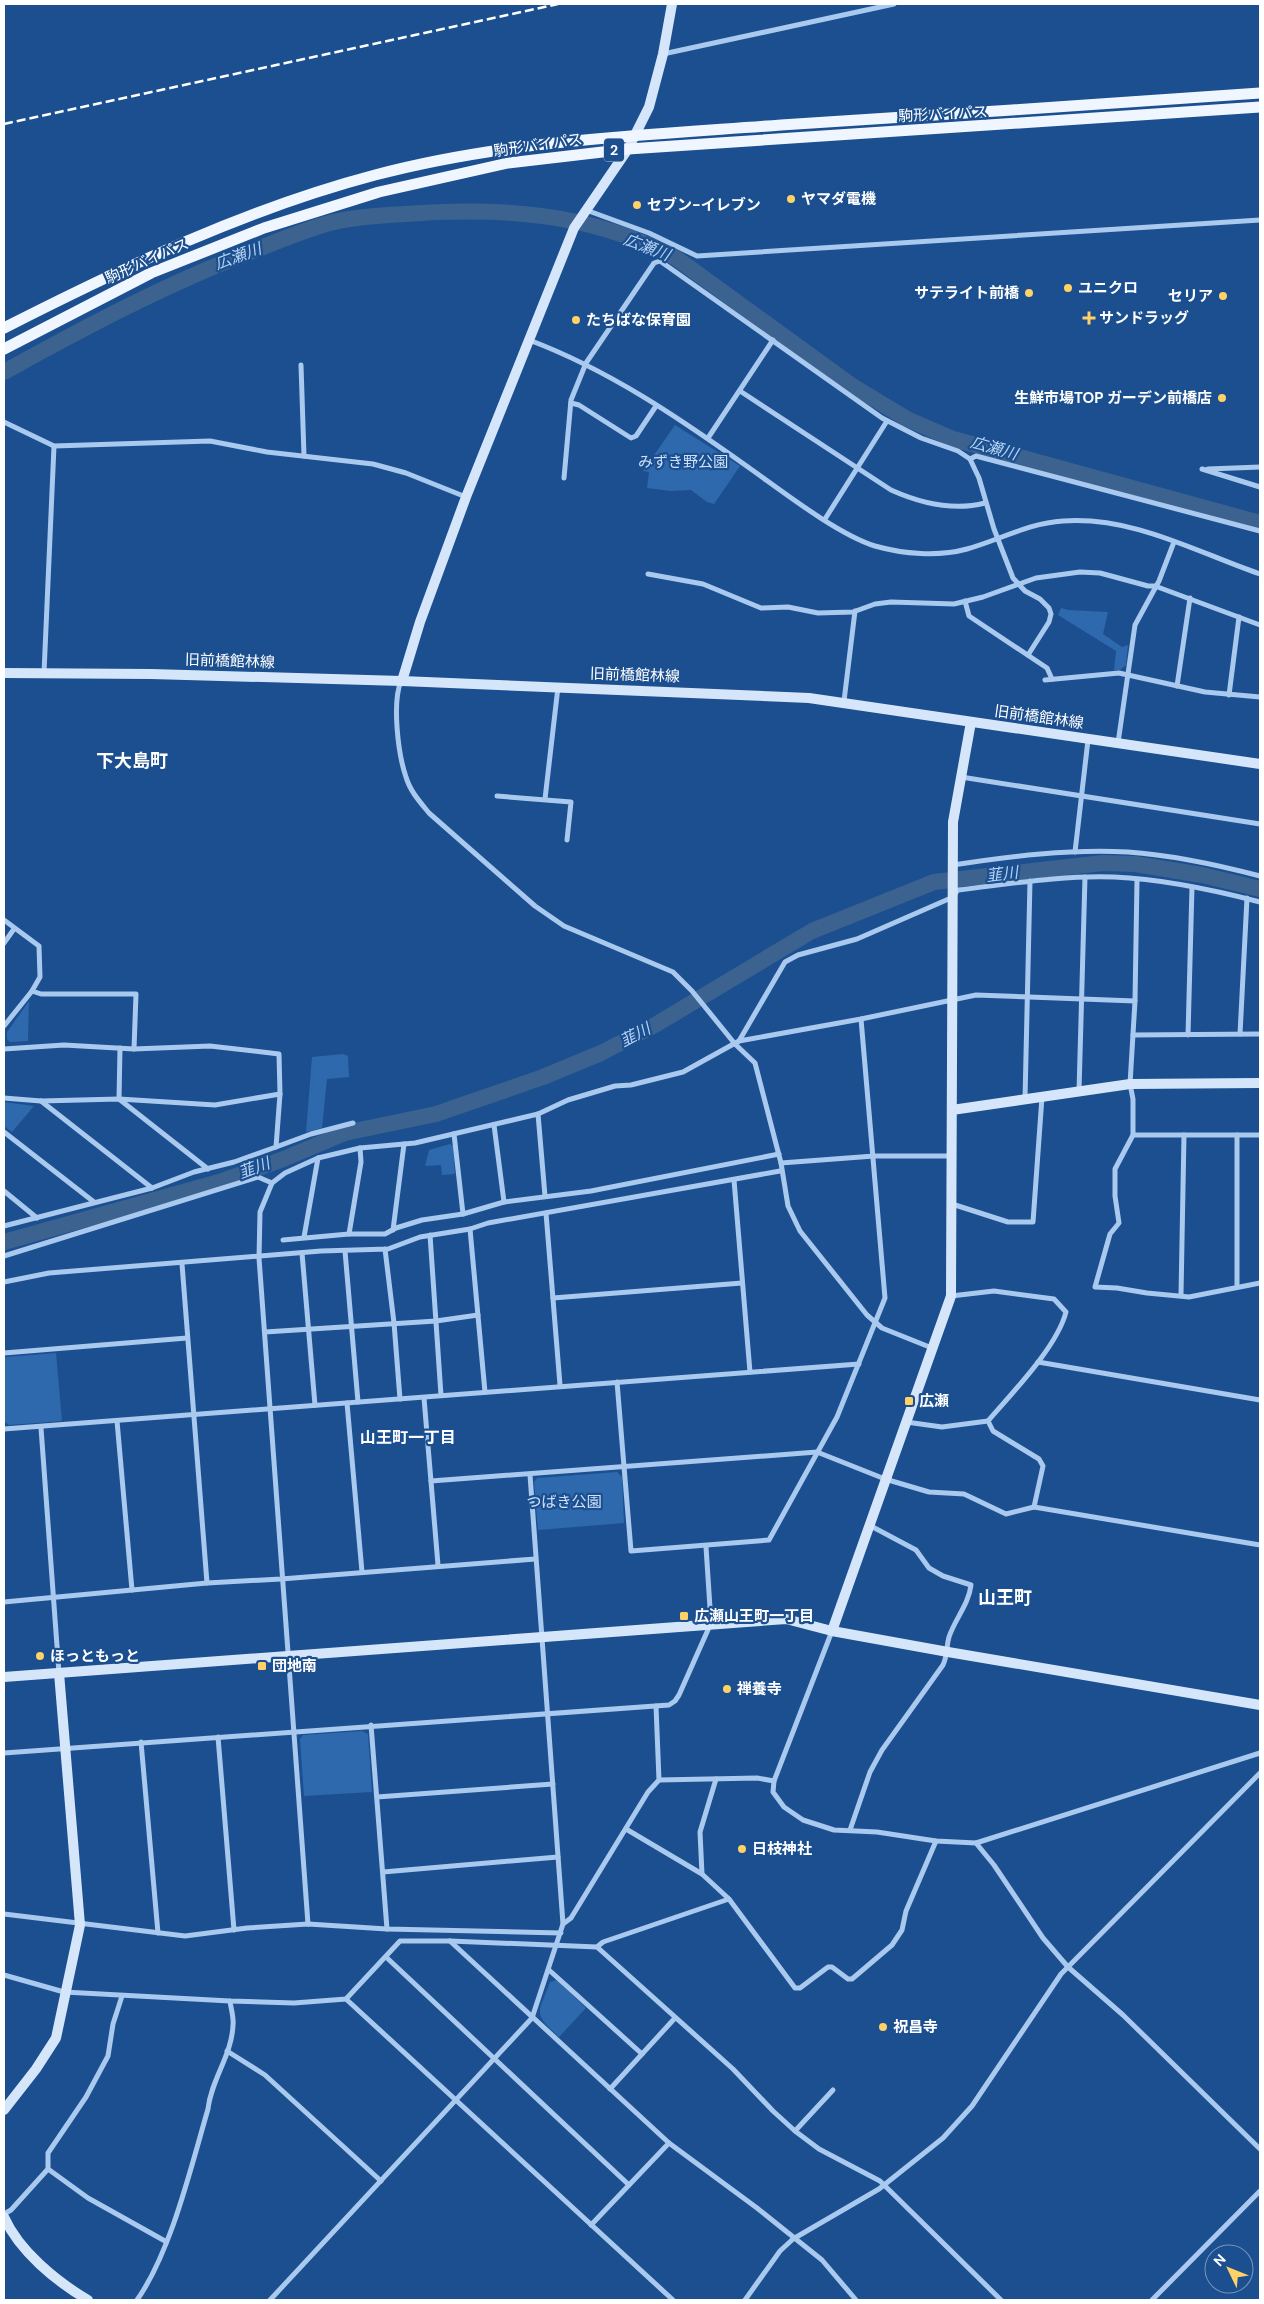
<svg xmlns="http://www.w3.org/2000/svg" width="1264" height="2304" viewBox="0 0 1264 2304" font-family="'DM Sans','Noto Sans JP',sans-serif">
	<style>
		.green { fill: #2e69ad }
		.lines { fill: none; stroke-linecap: round; stroke-linejoin: round }
		.river { stroke: #3c6290; stroke-width: 16 }
		.street { stroke: #a9c9ee; stroke-width: 5 }
		.secondary { stroke: #d6e6fa; stroke-width: 10 }
		.primary { stroke: #f0f6ff; stroke-width: 11 }
		.rail { stroke: #fff; stroke-width: 2.5; stroke-dasharray: 9 4; stroke-linecap: butt }
		.poi-dot { fill: #ffd166; stroke: #1b4f8f; stroke-width: 2 }
		.labels { text-anchor: middle; dominant-baseline: central; stroke-width: 4.5; stroke-linejoin: round; paint-order: stroke }
		.shield { fill: #1b4f8f; stroke: #bbcadd; stroke-width: 1 }
		.shield-label { font-size: 14px; font-weight: bold; fill: #fff }
		.street-label { font-size: 15px; fill: #fff; stroke: #1b4f8f }
		.poi-label { font-size: 15px; font-weight: bold; fill: #fff; stroke: #1b4f8f; text-anchor: start }
		.park-label { font-size: 15px; fill: #cfe3fa; stroke: #1b4f8f }
		.water-label { font-size: 16px; font-style: italic; fill: #b5d3f5; stroke: #1b4f8f }
		.neighbourhood-label { font-size: 16px; font-weight: bold; fill: #fff; stroke: #1b4f8f }
		.quarter-label { font-size: 18px; font-weight: bold; fill: #fff; stroke: #1b4f8f }
	</style>
	<rect width="100%" height="100%" fill="#1b4f8f"/>
	<!-- green -->
	<g class="green">
		<polygon points="675,425 740,466 714,504 707,502 691,490 671,491 647,488 649,472 643,471"/>
		<polygon points="1061,608 1068,610 1108,612 1103,634 1122,647 1128,645 1126,665 1120,670 1114,670 1116,651 1058,615"/>
		<polygon points="29,1001 28,1041 10,1042 7,1039 7,1032"/>
		<polygon points="343,1054 348,1056 349,1077 327,1079 322,1128 306,1132 312,1057"/>
		<polygon points="4,1102 34,1106 12,1132 4,1126"/>
		<polygon points="450,1144 453,1146 455,1174 442,1175 441,1165 425,1166 429,1150"/>
		<polygon points="56,1353 62,1421 9,1425 5,1422 4,1359 6,1357"/>
		<polygon points="617,1472 622,1477 624,1523 538,1530 534,1482 537,1478"/>
		<polygon points="362,1731 368,1734 372,1792 304,1796 300,1739 303,1735"/>
		<path d="M557,1980L586,2008L559,2037C532,2012 538,2015 550,1982Z"/>
	</g>
	<g class="lines">
		<!-- river -->
		<g class="river">
			<path d="M4,372C87,326 170,282 258,249C280,240 303,231 326,224C351,217 378,216 404,214C499,207 590,212 676,258L851,385L907,419L953,439L983,447L1260,523"/>
			<polyline points="4,1242 219,1182 281,1160 345,1133 436,1114 543,1077 601,1053 655,1025 812,931 934,882 1103,863 1135,864 1202,875 1260,889"/>
		</g>
		<!-- street -->
		<g class="street">
			<polyline points="663,54 894,4"/>
			<polyline points="586,210 649,233 697,256 1260,220"/>
			<path d="M529,340C609,370 679,418 748,467C782,491 837,534 875,546C903,554 938,557 967,549C999,540 1029,523 1063,521C1133,516 1196,552 1260,574"/>
			<polyline points="301,365 304,456"/>
			<path d="M740,391L891,490C920,503 954,511 985,503"/>
			<polyline points="571,403 579,405 631,438 636,436 656,406"/>
			<polyline points="4,422 54,446 210,441 267,452 373,464 406,473 466,497"/>
			<polyline points="708,438 773,340"/>
			<polyline points="970,459 976,456 1260,531"/>
			<polyline points="1202,469 1260,487"/>
			<polyline points="1208,469 1260,467"/>
			<polyline points="564,478 571,400 586,363 654,263 660,261 882,418 921,438 958,451 970,459 979,478 994,529 1013,578 1025,591 1040,599 1049,608 1051,614 1049,622 1028,655"/>
			<polyline points="825,519 887,421"/>
			<polyline points="648,574 703,584 761,608 788,607 818,613 853,612 875,604 891,602 954,604 983,597 1036,578 1080,572 1100,573 1148,586 1155,586 1260,625"/>
			<polyline points="965,601 969,616 1047,668 1052,679"/>
			<polyline points="44,673 54,446"/>
			<polyline points="1045,680 1119,673 1205,692 1260,697"/>
			<path d="M401,681C392,703 398,754 406,777C410,791 420,802 429,813L535,906L564,926L673,972L692,991L735,1044L755,1063L781,1163L788,1206L800,1231L867,1315L882,1328L932,1348"/>
			<polyline points="1177,686 1190,598"/>
			<polyline points="1229,695 1239,617"/>
			<polyline points="844,701 855,611"/>
			<polyline points="1118,743 1135,625 1159,581 1174,542"/>
			<polyline points="961,777 1260,824"/>
			<polyline points="497,796 571,802 567,840"/>
			<polyline points="545,799 558,687"/>
			<polyline points="1075,852 1088,740"/>
			<path d="M953,865C1011,856 1069,849 1128,852C1172,855 1218,865 1260,876"/>
			<polyline points="1137,880 1135,1001 1130,1084 1133,1099 1133,1135 1115,1169 1115,1196 1119,1223 1110,1234 1095,1287 1117,1288 1147,1293 1189,1297 1260,1283"/>
			<polyline points="4,920 39,946 40,977 32,991 41,994 136,994 134,1049"/>
			<polyline points="4,943 14,929"/>
			<polyline points="4,1026 32,991"/>
			<polyline points="1240,1034 1247,898"/>
			<polyline points="1133,1035 1260,1034"/>
			<polyline points="1188,1035 1192,887"/>
			<polyline points="739,1041 861,1019 976,995 1135,1001"/>
			<polyline points="120,1048 119,1099 208,1169"/>
			<polyline points="4,1049 64,1045 134,1049 210,1046 279,1054 280,1094 276,1147 234,1162 194,1172 152,1188 4,1226"/>
			<polyline points="1079,1091 1085,877"/>
			<polyline points="4,1098 41,1101 119,1099 215,1105 280,1094"/>
			<polyline points="1025,1099 1030,881"/>
			<polyline points="41,1101 152,1188"/>
			<polyline points="538,1114 545,1196"/>
			<polyline points="494,1125 504,1202"/>
			<polyline points="4,1132 94,1202"/>
			<polyline points="454,1134 463,1214"/>
			<polyline points="1133,1135 1260,1135"/>
			<polyline points="276,1147 311,1134 353,1123"/>
			<polyline points="781,1163 874,1156 951,1156"/>
			<polyline points="734,1180 750,1372"/>
			<polyline points="4,1191 37,1218"/>
			<polyline points="952,1204 1008,1222 1033,1222 1042,1097"/>
			<polyline points="546,1213 560,1385"/>
			<polyline points="470,1229 485,1392"/>
			<polyline points="393,1230 404,1144"/>
			<polyline points="349,1234 361,1162 360,1148"/>
			<polyline points="430,1235 441,1395"/>
			<polyline points="304,1237 318,1158"/>
			<polyline points="283,1240 349,1234 385,1234 396,1228 422,1220 463,1214 504,1202 591,1191 779,1154"/>
			<polyline points="385,1249 394,1323 400,1399"/>
			<polyline points="345,1251 358,1402"/>
			<polyline points="302,1253 315,1405"/>
			<polyline points="4,1256 258,1177 272,1183"/>
			<polyline points="182,1264 207,1583"/>
			<polyline points="4,1282 49,1273 321,1251 388,1249 420,1237 470,1229 488,1223 780,1171"/>
			<polyline points="1237,1286 1237,1135"/>
			<polyline points="1181,1295 1184,1135"/>
			<polyline points="553,1298 742,1283"/>
			<polyline points="265,1332 436,1321 478,1315"/>
			<polyline points="4,1353 187,1338"/>
			<polyline points="1038,1362 1260,1400"/>
			<polyline points="617,1382 631,1551 769,1540 837,1417 885,1298 861,1019"/>
			<polyline points="424,1398 438,1565"/>
			<polyline points="347,1403 362,1572"/>
			<polyline points="117,1421 132,1590"/>
			<polyline points="988,1421 993,1431 1039,1459 1043,1466 1034,1507"/>
			<path d="M906,1422L942,1427L988,1421C1012,1393 1057,1347 1066,1312L1054,1299L994,1291L951,1296"/>
			<polyline points="41,1428 59,1673"/>
			<polyline points="4,1429 859,1364"/>
			<polyline points="431,1481 817,1452 885,1479 929,1492 964,1494 1006,1514 1034,1507 1260,1545"/>
			<polyline points="4,1602 207,1583 281,1579 535,1559"/>
			<polyline points="832,1631 774,1781 773,1792 784,1807 803,1820 834,1830 877,1832 936,1841 976,1843 994,1865 1043,1938 1068,1967 1123,2015 1260,2149"/>
			<polyline points="371,1725 387,1929"/>
			<polyline points="218,1737 234,1930"/>
			<polyline points="141,1742 158,1933"/>
			<polyline points="4,1753 669,1705 675,1701 679,1695 711,1623 706,1547"/>
			<polyline points="659,1780 757,1778 774,1781"/>
			<polyline points="377,1797 553,1784"/>
			<polyline points="626,1829 702,1874 729,1899 795,1988 800,1988 828,1967 832,1967 848,1979 852,1979 892,1945 902,1930 906,1911 936,1841"/>
			<path d="M850,1830L870,1772L882,1750L943,1665C948,1654 946,1647 949,1637C955,1619 969,1604 971,1585L943,1576L929,1568L916,1550L869,1525"/>
			<polyline points="976,1843 1260,1753"/>
			<polyline points="383,1872 558,1857"/>
			<polyline points="702,1874 700,1832 716,1779"/>
			<polyline points="4,1914 185,1936 247,1928 308,1924 387,1929 561,1933"/>
			<path d="M308,1924L259,1258L260,1212L272,1183L285,1173L318,1158L360,1148L415,1143L538,1114L568,1100L615,1086L631,1085L683,1072L739,1041L785,962L798,955L857,939L951,898L958,890C1010,884 1062,875 1114,877C1162,879 1214,890 1260,902"/>
			<polyline points="563,1924 571,1918 648,1792 659,1780 656,1706"/>
			<polyline points="450,1941 669,2143 757,2208 822,2260 856,2300"/>
			<polyline points="597,1947 603,1942 729,1899"/>
			<polyline points="386,1957 629,2185"/>
			<polyline points="549,1970 642,2054"/>
			<polyline points="4,1975 64,1992 230,2001 294,2003 346,1999 400,1941 450,1941 597,1947 733,2069 773,2111 795,2131 819,2149 880,2181 1001,2300"/>
			<polyline points="346,1999 673,2300"/>
			<polyline points="227,2051 265,2075 381,2181"/>
			<polyline points="610,2089 675,2018"/>
			<polyline points="795,2131 833,2090"/>
			<polyline points="48,2169 88,2198 165,2241"/>
			<polyline points="4,2214 11,2210 48,2169 48,2153 86,2097 108,2056 113,2024 122,1996"/>
			<polyline points="591,2225 669,2143"/>
			<path d="M137,2300C171,2252 191,2167 208,2109C211,2080 232,2055 233,2025C234,2018 231,2009 230,2001"/>
			<polyline points="270,2300 532,2018 563,1924 530,1475"/>
			<polyline points="745,2300 780,2251 793,2239 879,2189 943,2138 972,2106 1061,1974 1260,1773"/>
			<polyline points="1152,2300 1260,2191"/>
		</g>
		<!-- secondary -->
		<g class="secondary">
			<polyline points="4,673 151,674 402,681 809,698 1260,764"/>
			<polyline points="402,681 420,622 466,497 574,228 628,149 649,107 663,54 672,4"/>
			<polyline points="952,1110 1130,1084 1260,1083"/>
			<polyline points="832,1631 951,1296 953,822 971,722"/>
			<polyline points="4,1677 786,1619 832,1631 948,1652 1260,1705"/>
			<polyline points="4,2110 36,2069 56,2038 80,1925 59,1673"/>
			<path d="M4,2217C19,2251 57,2282 88,2300"/>
		</g>
		<!-- primary -->
		<g class="primary">
			<path d="M4,328C122,268 246,209 375,175C507,140 646,135 781,125C941,115 1100,104 1260,93"/>
			<polyline points="4,349 151,273 264,228 379,192 508,163 628,149 1260,107"/>
		</g>
		<!-- rail -->
		<polyline class="rail" points="4,124 558,4"/>
	</g>
	<!-- markers -->
	<g class="poi-dot">
		<circle cx="791" cy="199" r="5"/>
		<circle cx="637" cy="205" r="5"/>
		<circle cx="1068" cy="288" r="5"/>
		<circle cx="1029" cy="293" r="5"/>
		<circle cx="1223" cy="296" r="5"/>
		<path d="M1086.5 310.5h5v5h5v5h-5v5h-5v-5h-5v-5h5z"/>
		<circle cx="576" cy="320" r="5"/>
		<circle cx="1222" cy="398" r="5"/>
		<rect x="904" y="1396" width="10" height="10" rx="2.5"/>
		<rect x="679" y="1611" width="10" height="10" rx="2.5"/>
		<circle cx="40" cy="1656" r="5"/>
		<rect x="257" y="1661" width="10" height="10" rx="2.5"/>
		<circle cx="727" cy="1689" r="5"/>
		<circle cx="742" cy="1849" r="5"/>
		<circle cx="883" cy="2027" r="5"/>
	</g>
	<g class="labels">
		<!-- shield labels -->
		<rect class="shield" x="604" y="138.5" width="20" height="23" rx="4"/>
		<g class="shield-label">
			<text x="614" y="150">2</text>
		</g>
		<!-- street labels -->
		<g class="street-label">
			<text transform="translate(943 114) rotate(-3)">駒形バイパス</text>
			<text transform="translate(538 145) rotate(-8)">駒形バイパス</text>
			<text transform="translate(147 261) rotate(-24)">駒形バイパス</text>
			<text transform="translate(230 661) rotate(2)">旧前橋館林線</text>
			<text transform="translate(635 675) rotate(2)">旧前橋館林線</text>
			<text transform="translate(1039 717) rotate(8)">旧前橋館林線</text>
		</g>
		<!-- poi labels -->
		<g class="poi-label">
			<text x="801" y="199">ヤマダ電機</text>
			<text x="647" y="205">セブン-イレブン</text>
			<text x="1078" y="288">ユニクロ</text>
			<text x="1019" y="293" text-anchor="end">サテライト前橋</text>
			<text x="1213" y="296" text-anchor="end">セリア</text>
			<text x="1099" y="318">サンドラッグ</text>
			<text x="586" y="320">たちばな保育園</text>
			<text x="1212" y="398" text-anchor="end">生鮮市場TOP ガーデン前橋店</text>
			<text x="919" y="1401">広瀬</text>
			<text x="694" y="1616">広瀬山王町一丁目</text>
			<text x="50" y="1656">ほっともっと</text>
			<text x="272" y="1666">団地南</text>
			<text x="737" y="1689">禅養寺</text>
			<text x="752" y="1849">日枝神社</text>
			<text x="893" y="2027">祝昌寺</text>
		</g>
		<!-- park labels -->
		<g class="park-label">
			<text x="683" y="462">みずき野公園</text>
			<text x="564" y="1502">つばき公園</text>
		</g>
		<!-- water labels -->
		<g class="water-label">
			<text transform="translate(647 247) rotate(21)">広瀬川</text>
			<text transform="translate(238 256) rotate(-20)">広瀬川</text>
			<text transform="translate(994 448) rotate(16)">広瀬川</text>
			<text transform="translate(1002 874) rotate(-7)">韮川</text>
			<text transform="translate(635 1035) rotate(-28)">韮川</text>
			<text transform="translate(254 1168) rotate(-21)">韮川</text>
		</g>
		<!-- neighbourhood labels -->
		<g class="neighbourhood-label">
			<text x="408" y="1437">山王町一丁目</text>
		</g>
		<!-- quarter labels -->
		<g class="quarter-label">
			<text x="132" y="761">下大島町</text>
			<text x="1005" y="1598">山王町</text>
		</g>
	</g>
	<!-- border -->
	<rect width="1264" height="2304" fill="none" stroke="#ffffff" stroke-width="10"/>
	<!-- north arrow -->
	<g transform="translate(1229 2269) rotate(313)"><circle r="24" fill="#1b4f8f" stroke="#7695bc"/>
	<path d="M0-4L9 19L0 12L-9 19Z" fill="#ffd166"/>
	<text y="-8" font-size="14" font-weight="bold" text-anchor="middle" fill="#ffffff">N</text>
	</g>
</svg>
